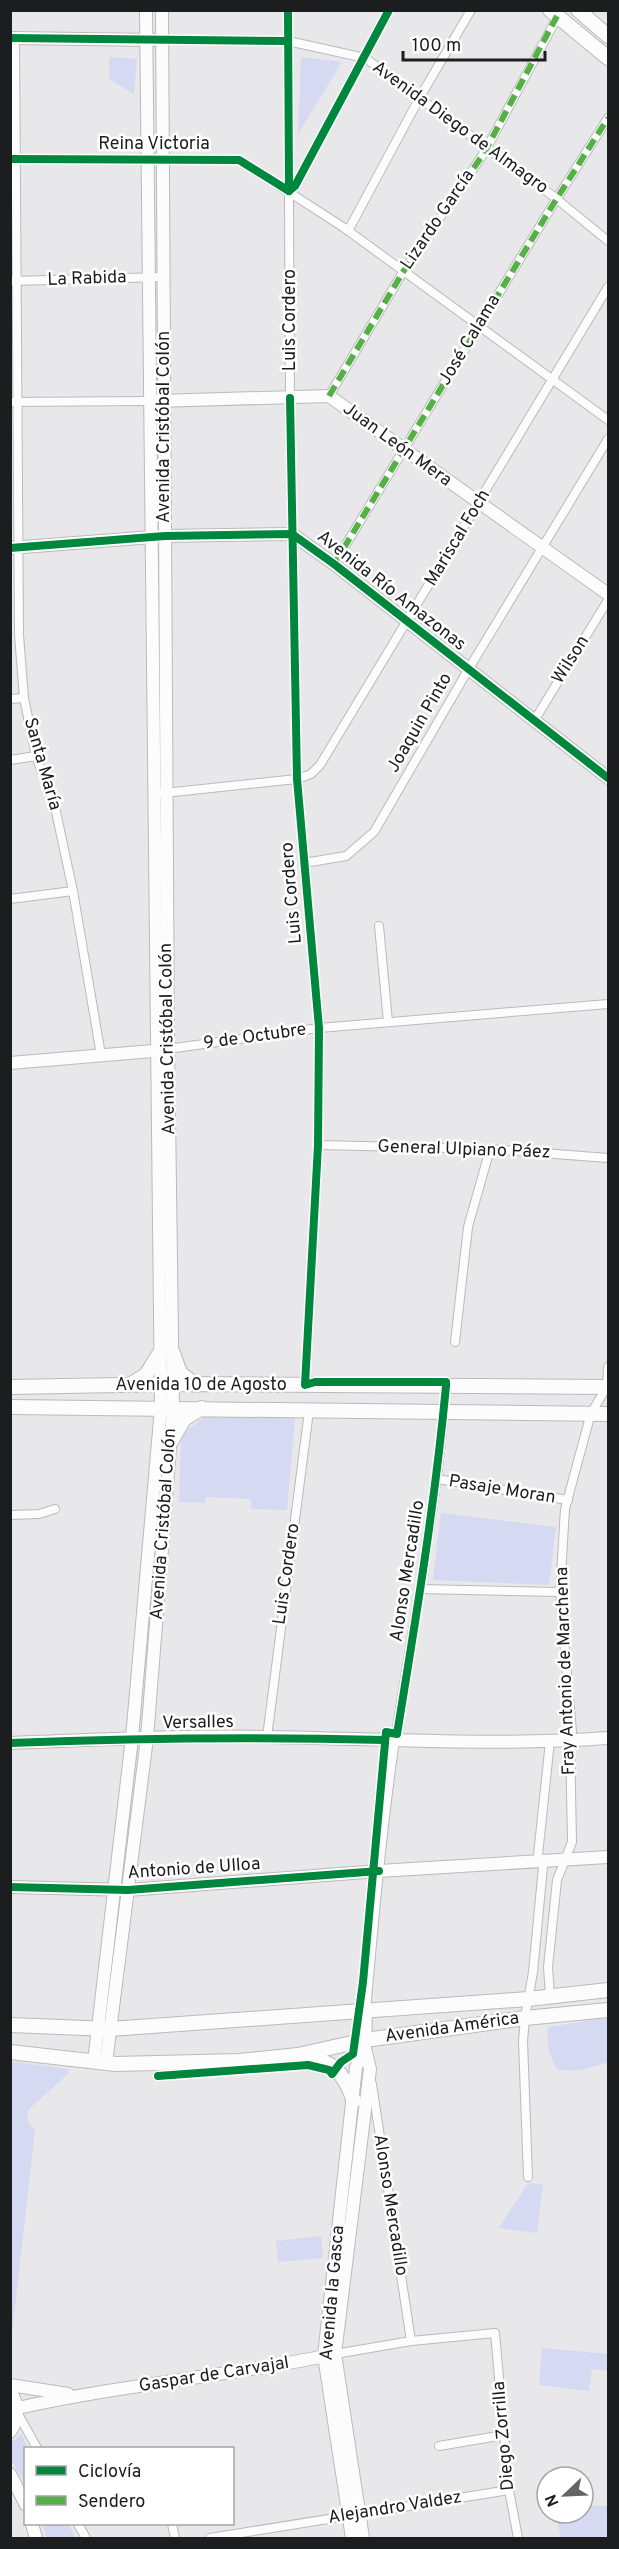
<svg xmlns="http://www.w3.org/2000/svg" width="619" height="2549" viewBox="0 0 619 2549" font-family="Overpass,sans-serif">
	<style>
		.green { fill: #d5d9f2 }
		.lines { fill: none; stroke-linecap: round; stroke-linejoin: round }
		.street-casing { stroke: #bababc; stroke-width: 10 }
		.secondary-casing { stroke: #bababc; stroke-width: 14 }
		.primary-casing { stroke: #bababc; stroke-width: 16 }
		.street { stroke: #fcfcfc; stroke-width: 8 }
		.secondary { stroke: #fcfcfc; stroke-width: 12 }
		.primary { stroke: #fcfcfc; stroke-width: 14 }
		.quiet { stroke: #55b145; stroke-width: 6; stroke-dasharray: 12 6; stroke-linecap: butt }
		.cycleway-casing { stroke: #fff; stroke-width: 11 }
		.cycleway { stroke: #00873e; stroke-width: 8 }
		.labels { text-anchor: middle; dominant-baseline: central; stroke-width: 5; stroke-linejoin: round; paint-order: stroke }
		.street-label { font-size: 18px; fill: #1c1d1e; stroke: #fff }
	</style>
	<rect width="100%" height="100%" fill="#e8e8eb"/>
	<!-- green -->
	<g class="green">
		<polygon points="109,57 137,59 134,94 109,79"/>
		<polygon points="301,57 342,62 298,134"/>
		<polygon points="207,1415 295,1418 287,1510 251,1509 251,1499 206,1497 205,1503 179,1502 181,1442 186,1431"/>
		<polygon points="441,1513 556,1527 549,1585 433,1580"/>
		<path d="M608,2017V2062C592,2067 574,2074 557,2069C550,2056 544,2041 549,2027Z"/>
		<polygon points="16,2062 69,2069 69,2073 27,2111 28,2121 35,2131 11,2342 10,2063"/>
		<polygon points="528,2183 543,2184 537,2233 499,2228"/>
		<polygon points="321,2236 323,2258 278,2262 276,2241"/>
		<polygon points="542,2348 608,2354 608,2371 592,2369 589,2391 539,2385"/>
		<polygon points="21,2434 28,2448 26,2448 25,2483 11,2460 11,2443"/>
		<polygon points="583,2505 608,2506 608,2538 561,2538 557,2519 583,2513"/>
		<polygon points="42,2524 68,2524 76,2538 47,2538"/>
	</g>
	<g class="lines">
		<defs>
			<g id="street">
				<polyline points="288,10 290,398 297,779 319,1028 318,1145 305,1385"/>
				<polyline points="15,38 19,635 24,698 36,756 55,807 73,891 101,1055"/>
				<polyline points="162,40 288,41 365,58 553,196 608,241"/>
				<polyline points="11,159 239,160 343,227 608,420"/>
				<polyline points="289,191 295,186 389,10"/>
				<polyline points="348,231 420,97 471,10"/>
				<polyline points="11,281 163,277"/>
				<polyline points="329,396 403,272 484,153 559,14"/>
				<polyline points="10,402 149,401"/>
				<polyline points="334,564 554,203 608,118"/>
				<polyline points="10,699 24,698"/>
				<polyline points="534,721 608,600"/>
				<polyline points="10,760 36,756"/>
				<polyline points="155,794 297,779 311,774 320,765 608,287"/>
				<polyline points="304,863 346,856 374,832 468,670 608,439"/>
				<polyline points="10,899 73,891"/>
				<polyline points="379,926 388,1022"/>
				<polyline points="168,1049 319,1028 608,1004"/>
				<polyline points="318,1145 490,1149 608,1158"/>
				<polyline points="455,1342 468,1227 490,1149"/>
				<polyline points="437,1479 568,1500"/>
				<polyline points="10,1515 39,1514 55,1509"/>
				<polyline points="421,1589 560,1592"/>
				<polyline points="267,1737 309,1411"/>
				<polyline points="550,1996 548,1967 557,1880 572,1842 570,1740 572,1732 560,1592 565,1509 591,1413 607,1387 608,1367"/>
				<path d="M366,2011C374,1920 382,1830 395,1740C412,1630 434,1522 444,1412"/>
				<polyline points="372,2084 411,2341"/>
				<polyline points="528,2177 523,2041 525,2018 533,1972 543,1867 538,1855 550,1741"/>
				<polyline points="335,2354 411,2341 495,2333 509,2490 518,2538"/>
				<polyline points="18,2414 37,2448"/>
				<polyline points="439,2446 504,2435"/>
				<polyline points="78,2524 86,2538"/>
				<polyline points="172,2524 175,2538"/>
				<polyline points="210,2538 509,2490"/>
			</g>
			<g id="secondary">
				<polyline points="10,38 153,40"/>
				<polyline points="157,401 329,396 608,594"/>
				<polyline points="10,548 165,536 292,534 334,564 608,778"/>
				<polyline points="10,1063 165,1050"/>
				<path d="M10,1743C97,1740 184,1735 271,1737C383,1739 496,1746 608,1738"/>
				<polyline points="10,1887 128,1890 379,1871 608,1857"/>
				<polyline points="94,2062 132,1738 161,1408 146,10"/>
				<polyline points="106,2063 147,1738 173,1410 168,1039 162,10"/>
				<polyline points="10,2385 68,2394"/>
				<path d="M10,2390C19,2405 20,2418 10,2432"/>
				<path d="M18,2408C121,2385 227,2376 331,2355"/>
				<polyline points="10,2474 26,2505"/>
				<polyline points="32,2524 36,2538"/>
				<polyline points="352,2538 324,2356 356,2067 365,2048"/>
				<polyline points="363,2538 335,2354 370,2069 365,2048 366,2011"/>
			</g>
			<g id="primary">
				<polyline points="550,10 608,58"/>
				<polyline points="578,10 608,36"/>
				<polyline points="173,1353 180,1373 196,1385"/>
				<polyline points="131,1384 146,1375 161,1351"/>
				<polyline points="10,1387 173,1384 608,1387"/>
				<polyline points="10,1407 608,1414"/>
				<polyline points="172,1440 184,1419 202,1408"/>
				<polyline points="10,2025 110,2029 528,1999 608,1990"/>
				<polyline points="10,2052 116,2064 239,2061 298,2055 365,2040 525,2018 608,2010"/>
				<path d="M303,2056C333,2060 344,2073 354,2101"/>
			</g>
		</defs>
		<!-- street casing -->
		<use href="#street" class="street-casing"/>
		<!-- secondary casing -->
		<use href="#secondary" class="secondary-casing"/>
		<!-- primary casing -->
		<use href="#primary" class="primary-casing"/>
		<!-- street -->
		<use href="#street" class="street"/>
		<!-- secondary -->
		<use href="#secondary" class="secondary"/>
		<!-- primary -->
		<use href="#primary" class="primary"/>
		<!-- quiet -->
		<g class="quiet">
			<polyline points="329,396 403,272 484,153 557,16"/>
			<polyline points="334,564 554,203 608,118"/>
		</g>
		<defs>
			<g id="cycleway">
				<polyline points="288,10 289,191"/>
				<polyline points="10,38 288,41"/>
				<polyline points="10,159 239,160 289,191"/>
				<polyline points="289,191 295,186 389,10"/>
				<polyline points="10,548 165,536 292,534 334,564 608,778"/>
				<path d="M10,1743C136,1738 260,1737 385,1740"/>
				<polyline points="10,1887 128,1890 379,1871"/>
				<path d="M158,2076L308,2065L329,2070L332,2074L341,2062L353,2054L363,1982L386,1732L397,1734C416,1618 435,1503 446,1386V1382H315L305,1385L318,1145L319,1028L297,779L290,398"/>
			</g>
		</defs>
		<!-- cycleway casing -->
		<use href="#cycleway" class="cycleway-casing"/>
		<!-- cycleway -->
		<use href="#cycleway" class="cycleway"/>
	</g>
	<g class="labels">
		<!-- street labels -->
		<g class="street-label">
			<text transform="translate(460 128) rotate(36)">Avenida Diego de Almagro</text>
			<text x="154" y="144">Reina Victoria</text>
			<text transform="translate(438 220) rotate(-56)">Lizardo García</text>
			<text transform="translate(87 279) rotate(-2)">La Rabida</text>
			<text transform="translate(290 320) rotate(-90)">Luis Cordero</text>
			<text transform="translate(470 340) rotate(-59)">José Calama</text>
			<text transform="translate(164 427) rotate(-90)">Avenida Cristóbal Colón</text>
			<text transform="translate(397 445) rotate(36)">Juan León Mera</text>
			<text transform="translate(458 538) rotate(-59)">Mariscal Foch</text>
			<text transform="translate(391 591) rotate(38)">Avenida Río Amazonas</text>
			<text transform="translate(571 660) rotate(-58)">Wilson</text>
			<text transform="translate(420 723) rotate(-60)">Joaquin Pinto</text>
			<text transform="translate(42 764) rotate(74)">Santa María</text>
			<text transform="translate(292 893) rotate(-95)">Luis Cordero</text>
			<text transform="translate(255 1037) rotate(-8)">9 de Octubre</text>
			<text transform="translate(168 1039) rotate(-91)">Avenida Cristóbal Colón</text>
			<text transform="translate(464 1150) rotate(2)">General Ulpiano Páez</text>
			<text x="201" y="1385">Avenida 10 de Agosto</text>
			<text transform="translate(502 1490) rotate(9)">Pasaje Moran</text>
			<text transform="translate(164 1524) rotate(-86)">Avenida Cristóbal Colón</text>
			<text transform="translate(408 1571) rotate(-81)">Alonso Mercadillo</text>
			<text transform="translate(287 1574) rotate(-82)">Luis Cordero</text>
			<text transform="translate(566 1671) rotate(-92)">Fray Antonio de Marchena</text>
			<text transform="translate(198 1723) rotate(-1)">Versalles</text>
			<text transform="translate(194 1869) rotate(-4)">Antonio de Ulloa</text>
			<text transform="translate(452 2028) rotate(-8)">Avenida América</text>
			<text transform="translate(390 2205) rotate(81)">Alonso Mercadillo</text>
			<text transform="translate(333 2293) rotate(-85)">Avenida la Gasca</text>
			<text transform="translate(214 2375) rotate(-9)">Gaspar de Carvajal</text>
			<text transform="translate(504 2436) rotate(-95)">Diego Zorrilla</text>
			<text transform="translate(395 2508) rotate(-9)">Alejandro Valdez</text>
		</g>
	</g>
	<!-- border -->
	<rect width="619" height="2549" fill="none" stroke="#1c1d1e" stroke-width="24"/>
	<!-- legend -->
	<rect x="24" y="2447" width="210" height="78" fill="#ffffff" stroke="#a4a5a5" stroke-width="1.5"/>
	<rect x="36" y="2466" width="30" height="9" fill="#00873e" stroke="#a4a5a5" stroke-width="1.5"/>
	<text x="78" y="2477" font-size="18" fill="#1c1d1e">Ciclovía</text>
	<rect x="36" y="2496" width="30" height="9" fill="#55b145" stroke="#a4a5a5" stroke-width="1.5"/>
	<text x="78" y="2507" font-size="18" fill="#1c1d1e">Sendero</text>
	<!-- north arrow -->
	<g transform="translate(565 2495) rotate(247)"><circle r="28" fill="#ffffff" stroke="#a4a5a5" stroke-width="1.5"/>
	<path d="M0-4.5L10 22L0 15L-10 22Z" fill="#636466"/>
	<text y="-9" font-size="16" font-weight="bold" text-anchor="middle" fill="#1c1d1e">N</text>
	</g>
	<!-- scale -->
	<path d="M403 51v9h142v-9" fill="none" stroke="#1c1d1e" stroke-width="3"/>
	<text x="412" y="51" font-size="18" fill="#1c1d1e" stroke="#ffffff" stroke-width="4.5" paint-order="stroke">100 m</text>
</svg>
